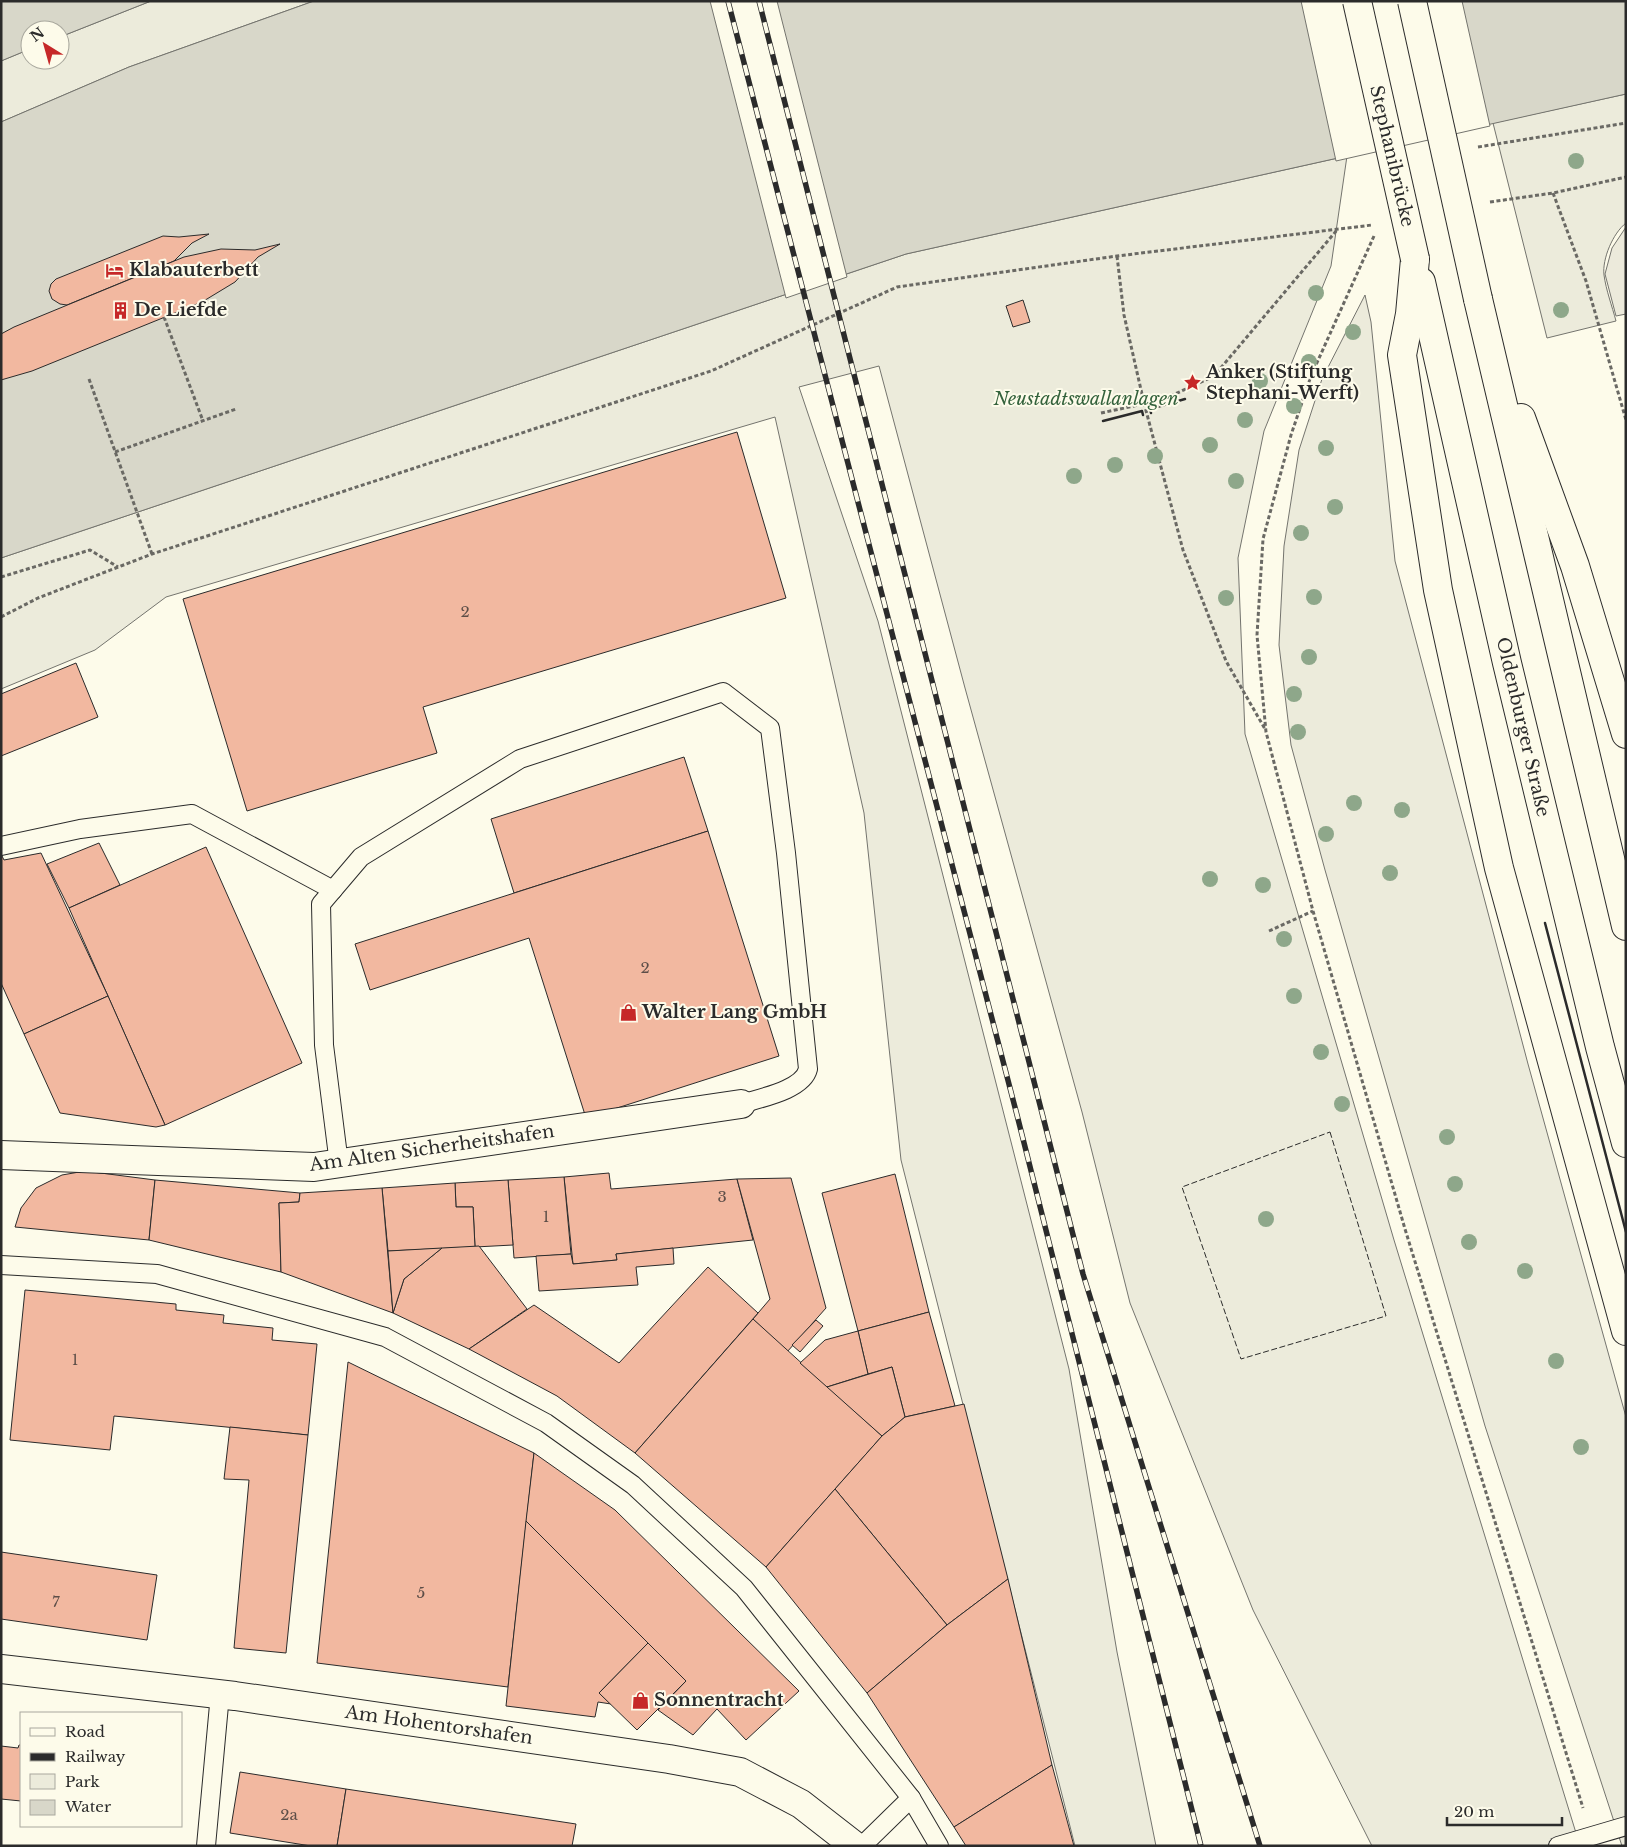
<svg xmlns="http://www.w3.org/2000/svg" width="1627" height="1847" viewBox="0 0 1627 1847" font-family="'Libre Baskerville',serif">
	<style>
		.green { fill: #ecebdb; stroke: #74746e }
		.parking { fill: #eceadb; stroke: #74746e }
		.water { fill: #d8d7c9; stroke: #74746e }
		.pier { fill: #fdfbea; stroke: #74746e }
		.building { fill: #f2b8a0; stroke: #2b2b2b }
		.lines { fill: none; stroke-linecap: round; stroke-linejoin: round }
		.lane-casing { stroke: #2b2b2b; stroke-width: 20 }
		.street-casing { stroke: #2b2b2b; stroke-width: 30 }
		.highway-casing { stroke: #2b2b2b; stroke-width: 30 }
		.path { stroke: #6a6964; stroke-width: 3; stroke-dasharray: 4 2.5; stroke-linecap: butt }
		.lane { stroke: #fdfbea; stroke-width: 18 }
		.street { stroke: #fdfbea; stroke-width: 28 }
		.highway { stroke: #fdfbea; stroke-width: 28 }
		.rail-casing { stroke: #2b2b2b; stroke-width: 5.5 }
		.rail { stroke: #fdfbea; stroke-width: 4; stroke-dasharray: 11; stroke-linecap: butt }
		.highway-bridge-casing { stroke: #2b2b2b; stroke-width: 30; stroke-linecap: butt }
		.highway-bridge { stroke: #fdfbea; stroke-width: 28 }
		.fence { stroke: #2b2b2b; stroke-width: 1; stroke-dasharray: 6 2.5; stroke-linecap: butt }
		.wall { stroke: #2b2b2b; stroke-width: 2.5 }
		.tree { fill: #8ea78a }
		.labels { text-anchor: middle; dominant-baseline: central; stroke-width: 4; stroke-linejoin: round; paint-order: stroke }
		.number-label { font-size: 15px; fill: #5d4e48 }
		.street-label { font-size: 18px; fill: #2b2b2b; stroke: #fdfbea }
		.poi-label { font-size: 18px; font-weight: bold; fill: #2b2b2b; stroke: #fdfbea; text-anchor: start }
		.park-label { font-size: 18px; font-style: italic; fill: #34623c; stroke: #fdfbea }
	</style>
	<rect width="100%" height="100%" fill="#fdfbea"/>
	<!-- green -->
	<g class="green">
		<polygon points="151,1 314,1 129,67 1,122 1,61 30,49 30,60 60,60 60,37"/>
		<path d="M1626,94V223C1613,233 1602,259 1604,275C1606,290 1612,306 1616,321L1547,338L1493,123Z"/>
		<polygon points="1347,156 1331,266 1264,431 1238,558 1245,734 1394,1240 1580,1846 1372,1846 1253,1610 1130,1303 1082,1112 965,688 879,366 799,387 878,621 1069,1369 1117,1652 1156,1846 1075,1846 901,1160 864,813 775,417 166,597 95,650 1,689 1,558 906,254"/>
		<polygon points="1365,295 1371,322 1395,561 1528,1064 1626,1417 1626,1846 1622,1846 1485,1426 1325,870 1291,745 1279,645 1284,546 1299,450 1322,379"/>
	</g>
	<!-- parking -->
	<polygon class="parking" points="1626,227 1626,314 1616,316 1605,274 1612,248"/>
	<!-- water -->
	<g class="water">
		<polygon points="1,1 151,1 60,37 60,30 30,30 30,49 1,61"/>
		<polygon points="314,1 1626,1 1626,94 906,254 1,558 1,122 129,67"/>
	</g>
	<!-- pier -->
	<g class="pier">
		<polygon points="710,1 777,1 847,277 786,298"/>
		<polygon points="1301,1 1462,1 1490,126 1336,161"/>
	</g>
	<!-- building -->
	<g class="building">
		<polygon points="209,234 192,243 174,261 67,305 60,304 52,299 49,291 51,284 56,279 163,236 179,237"/>
		<polygon points="280,244 258,257 235,282 202,302 32,371 1,380 1,334 14,327 184,257 221,249 255,250"/>
		<polygon points="1023,300 1030,322 1013,327 1006,306"/>
		<polygon points="737,432 786,598 423,707 437,753 247,811 183,599"/>
		<polygon points="76,663 98,717 1,756 1,694"/>
		<polygon points="684,757 708,831 514,893 491,819"/>
		<polygon points="708,831 779,1056 586,1118 529,938 370,990 355,944"/>
		<polygon points="99,843 120,885 69,908 47,864"/>
		<polygon points="206,847 302,1063 165,1125 69,908"/>
		<polygon points="41,853 108,996 24,1034 1,983 1,854 4,860"/>
		<polygon points="108,996 165,1125 156,1127 60,1113 24,1034"/>
		<polygon points="85,1171 155,1180 149,1240 15,1227 21,1208 36,1188 62,1175"/>
		<polygon points="609,1173 611,1189 737,1179 753,1240 616,1254 617,1260 573,1264 564,1177"/>
		<polygon points="895,1174 929,1312 858,1331 822,1193"/>
		<polygon points="564,1177 571,1254 514,1258 508,1180"/>
		<polygon points="791,1178 826,1308 787,1352 753,1319 770,1299 737,1179"/>
		<polygon points="155,1180 300,1193 299,1202 279,1203 281,1272 149,1240"/>
		<polygon points="508,1180 513,1245 475,1247 473,1207 456,1207 455,1183"/>
		<polygon points="455,1183 456,1207 473,1207 475,1247 388,1251 382,1188"/>
		<polygon points="382,1188 393,1313 281,1272 279,1203 299,1202 300,1193"/>
		<polygon points="479,1246 527,1309 469,1349 393,1313 404,1279 442,1248"/>
		<polygon points="442,1248 404,1279 393,1313 388,1251"/>
		<polygon points="673,1248 674,1264 636,1267 638,1285 539,1291 536,1256 571,1254 573,1264 617,1260 616,1254"/>
		<polygon points="708,1267 758,1313 635,1453 557,1396 469,1349 534,1305 619,1363"/>
		<polygon points="25,1290 176,1304 176,1310 224,1315 223,1323 273,1328 272,1340 317,1344 308,1435 114,1416 110,1450 10,1440"/>
		<polygon points="929,1312 955,1406 905,1417 892,1367 868,1374 858,1331"/>
		<polygon points="753,1319 882,1436 766,1567 635,1453"/>
		<polygon points="816,1320 823,1326 800,1352 792,1345"/>
		<polygon points="858,1331 868,1374 827,1387 800,1363 825,1340"/>
		<polygon points="348,1362 534,1453 508,1687 317,1663"/>
		<polygon points="892,1367 905,1417 882,1436 827,1387"/>
		<polygon points="964,1404 1008,1579 947,1625 835,1489 882,1436 905,1417"/>
		<polygon points="230,1427 308,1435 286,1653 234,1648 249,1480 224,1479"/>
		<polygon points="534,1453 615,1510 799,1691 746,1740 717,1709 693,1735 658,1710 686,1681 526,1521"/>
		<polygon points="835,1489 947,1625 867,1693 766,1567"/>
		<polygon points="526,1521 648,1643 599,1693 611,1704 598,1702 595,1717 506,1706"/>
		<polygon points="1,1552 157,1575 147,1640 1,1619"/>
		<polygon points="1008,1579 1052,1765 954,1827 867,1693 947,1625"/>
		<polygon points="648,1643 686,1681 637,1730 599,1693"/>
		<polygon points="19,1745 21,1745 21,1801 1,1799 1,1746 18,1748"/>
		<polygon points="1052,1765 1074,1846 966,1846 954,1827"/>
		<polygon points="240,1772 346,1789 337,1846 311,1846 230,1833"/>
		<polygon points="346,1789 576,1824 572,1846 337,1846"/>
	</g>
	<g class="lines">
		<defs>
			<g id="lane">
				<polyline points="1,846 80,829 192,814 333,890"/>
				<path d="M339,1164L324,1045L321,904L361,857L520,759L723,692L770,728L786,853L808,1069C803,1090 760,1098 741,1104"/>
				<polyline points="1,1265 157,1274 385,1337 546,1423 633,1485 744,1588 911,1798 939,1846"/>
				<polyline points="206,1846 220,1694"/>
				<polyline points="862,1846 911,1798"/>
				<polyline points="1558,1846 1626,1826"/>
			</g>
			<g id="street">
				<polyline points="1,1155 314,1167 741,1104"/>
				<polyline points="1,1669 235,1696 669,1759 740,1772 801,1804 855,1846"/>
			</g>
			<g id="highway">
				<polyline points="1415,259 1410,314 1402,355 1438,590 1499,868 1626,1331"/>
				<polyline points="1421,282 1507,663 1600,1047 1626,1143"/>
				<polyline points="1478,299 1626,926"/>
				<polyline points="1521,418 1575,566 1626,734"/>
			</g>
		</defs>
		<!-- lane casing -->
		<use href="#lane" class="lane-casing"/>
		<!-- street casing -->
		<use href="#street" class="street-casing"/>
		<!-- highway casing -->
		<use href="#highway" class="highway-casing"/>
		<!-- path -->
		<g class="path">
			<polyline points="1478,147 1626,123"/>
			<polyline points="1553,193 1586,281 1626,420"/>
			<polyline points="1490,202 1553,193 1626,177"/>
			<polyline points="1374,236 1311,376 1291,435 1263,539 1257,635 1266,732 1313,911 1405,1229 1583,1808"/>
			<polyline points="1117,256 1124,315 1144,403 1183,550 1226,661 1265,729"/>
			<polyline points="164,317 203,421"/>
			<polyline points="89,379 152,554"/>
			<polyline points="1101,413 1162,400 1214,376 1337,230"/>
			<polyline points="115,452 236,409"/>
			<polyline points="1,577 90,550 118,567"/>
			<polyline points="1,617 38,598 152,554 711,371 897,287 1117,256 1372,225"/>
			<polyline points="1269,931 1313,911"/>
		</g>
		<!-- lane -->
		<use href="#lane" class="lane"/>
		<!-- street -->
		<use href="#street" class="street"/>
		<!-- highway -->
		<use href="#highway" class="highway"/>
		<defs>
			<g id="rail">
				<polyline points="728,1 1017,1115 1201,1846"/>
				<polyline points="759,1 1083,1274 1260,1846"/>
			</g>
		</defs>
		<!-- rail casing -->
		<use href="#rail" class="rail-casing"/>
		<!-- rail -->
		<use href="#rail" class="rail"/>
		<defs>
			<g id="highway-bridge">
				<polyline points="1357,1 1415,259"/>
				<polyline points="1412,1 1478,299"/>
			</g>
		</defs>
		<!-- highway-bridge casing -->
		<use href="#highway-bridge" class="highway-bridge-casing"/>
		<!-- highway-bridge -->
		<use href="#highway-bridge" class="highway-bridge"/>
		<!-- fence -->
		<polygon class="fence" points="1330,1132 1386,1316 1241,1359 1182,1187"/>
		<!-- wall -->
		<g class="wall">
			<polyline points="1151,413 1150,409 1185,399"/>
			<polyline points="1103,421 1142,411 1143,415"/>
			<polyline points="1545,923 1626,1232"/>
		</g>
	</g>
	<!-- trees -->
	<g class="tree">
		<circle cx="1576" cy="161" r="8"/>
		<circle cx="1316" cy="293" r="8"/>
		<circle cx="1561" cy="310" r="8"/>
		<circle cx="1353" cy="332" r="8"/>
		<circle cx="1309" cy="362" r="8"/>
		<circle cx="1260" cy="381" r="8"/>
		<circle cx="1294" cy="406" r="8"/>
		<circle cx="1245" cy="420" r="8"/>
		<circle cx="1210" cy="445" r="8"/>
		<circle cx="1326" cy="448" r="8"/>
		<circle cx="1155" cy="456" r="8"/>
		<circle cx="1115" cy="465" r="8"/>
		<circle cx="1074" cy="476" r="8"/>
		<circle cx="1236" cy="481" r="8"/>
		<circle cx="1335" cy="507" r="8"/>
		<circle cx="1301" cy="533" r="8"/>
		<circle cx="1314" cy="597" r="8"/>
		<circle cx="1226" cy="598" r="8"/>
		<circle cx="1309" cy="657" r="8"/>
		<circle cx="1294" cy="694" r="8"/>
		<circle cx="1298" cy="732" r="8"/>
		<circle cx="1354" cy="803" r="8"/>
		<circle cx="1402" cy="810" r="8"/>
		<circle cx="1326" cy="834" r="8"/>
		<circle cx="1390" cy="873" r="8"/>
		<circle cx="1210" cy="879" r="8"/>
		<circle cx="1263" cy="885" r="8"/>
		<circle cx="1284" cy="939" r="8"/>
		<circle cx="1294" cy="996" r="8"/>
		<circle cx="1321" cy="1052" r="8"/>
		<circle cx="1342" cy="1104" r="8"/>
		<circle cx="1447" cy="1137" r="8"/>
		<circle cx="1455" cy="1184" r="8"/>
		<circle cx="1266" cy="1219" r="8"/>
		<circle cx="1469" cy="1242" r="8"/>
		<circle cx="1525" cy="1271" r="8"/>
		<circle cx="1556" cy="1361" r="8"/>
		<circle cx="1581" cy="1447" r="8"/>
	</g>
	<!-- icons -->
	<defs>
		<symbol id="hotel-bare" viewBox="-9 -9 18 18"><path d="M-6-4.5h1.5V1H6V5H4.5V3h-9V5H-6ZM-4 0a1.8 1.8 0 1 1 3.6 0ZM.5 0V-2.5h3Q6-2.5 6 0Z" fill="#c62828" stroke="#fdfbea" stroke-width="2.5" paint-order="stroke"/></symbol>
		<symbol id="building-bare" viewBox="-9 -9 18 18"><path d="M-4-6H4V6H1V3H-1V6H-4ZM-2.5-4.3h1.7v1.8h-1.7ZM.8-4.3h1.7v1.8H.8ZM-2.5-1h1.7V.8h-1.7ZM.8-1h1.7V.8H.8Z" fill="#c62828" stroke="#fdfbea" stroke-width="2.5" paint-order="stroke"/></symbol>
		<symbol id="sight-bare" viewBox="-9 -9 18 18"><path d="M0-6L1.8-2.2L6-1.7L2.9 1.2L3.7 5.4L0 3.3L-3.7 5.4L-2.9 1.2L-6-1.7L-1.8-2.2Z" fill="#c62828" stroke="#fdfbea" stroke-width="2.5" paint-order="stroke"/></symbol>
		<symbol id="shop-bare" viewBox="-9 -9 18 18"><path d="M-5-2.5h2.3a2.7 3.5 0 0 1 5.4 0H5L5.5 6h-11ZM-1.5-2.5h3a1.5 2.3 0 0 0-3 0Z" fill="#c62828" stroke="#fdfbea" stroke-width="2.5" paint-order="stroke"/></symbol>
	</defs>
	<g fill-rule="evenodd">
		<use href="#hotel-bare" x="102" y="258" width="25" height="25"/>
		<use href="#building-bare" x="108" y="298" width="25" height="25"/>
		<use href="#sight-bare" x="1180" y="370" width="25" height="25"/>
		<use href="#shop-bare" x="616" y="1000" width="25" height="25"/>
		<use href="#shop-bare" x="628" y="1688" width="25" height="25"/>
	</g>
	<g class="labels">
		<!-- number labels -->
		<g class="number-label">
			<text x="465" y="611">2</text>
			<text x="645" y="967">2</text>
			<text x="722" y="1196">3</text>
			<text x="546" y="1216">1</text>
			<text x="75" y="1359">1</text>
			<text x="421" y="1592">5</text>
			<text x="56" y="1601">7</text>
			<text x="289" y="1814">2a</text>
		</g>
		<!-- street labels -->
		<g class="street-label">
			<text transform="translate(1392 156) rotate(77)">Stephanibrücke</text>
			<text transform="translate(1523 727) rotate(77)">Oldenburger Straße</text>
			<text transform="translate(432 1148) rotate(-8)">Am Alten Sicherheitshafen</text>
			<text transform="translate(439 1725) rotate(8)">Am Hohentorshafen</text>
		</g>
		<!-- poi labels -->
		<g class="poi-label">
			<text x="129" y="270">Klabauterbett</text>
			<text x="134" y="310">De Liefde</text>
			<text x="1206" y="372">Anker (Stiftung<tspan x="1206" dy="21">Stephani-Werft)</tspan></text>
			<text x="642" y="1012">Walter Lang GmbH</text>
			<text x="654" y="1700">Sonnentracht</text>
		</g>
		<!-- park labels -->
		<g class="park-label">
			<text x="1086" y="399">Neustadtswallanlagen</text>
		</g>
	</g>
	<!-- border -->
	<rect width="1627" height="1847" fill="none" stroke="#2b2b2b" stroke-width="5"/>
	<!-- legend -->
	<rect x="20" y="1712" width="162" height="115" fill="#fdfbea" stroke="#a9a89e"/>
	<rect x="30" y="1728" width="25" height="8" fill="#fdfbea" stroke="#a9a89e"/>
	<text x="65" y="1737" font-size="15" fill="#2b2b2b">Road</text>
	<rect x="30" y="1753" width="25" height="8" fill="#2b2b2b" stroke="#a9a89e"/>
	<text x="65" y="1762" font-size="15" fill="#2b2b2b">Railway</text>
	<rect x="30" y="1774" width="25" height="15" fill="#ecebdb" stroke="#a9a89e"/>
	<text x="65" y="1787" font-size="15" fill="#2b2b2b">Park</text>
	<rect x="30" y="1800" width="25" height="15" fill="#d8d7c9" stroke="#a9a89e"/>
	<text x="65" y="1812" font-size="15" fill="#2b2b2b">Water</text>
	<!-- north arrow -->
	<g transform="translate(45 45) rotate(323)"><circle r="24" fill="#fdfbea" stroke="#a9a89e"/>
	<path d="M0-4L9 19L0 12L-9 19Z" fill="#c62828"/>
	<text y="-8" font-size="14" font-weight="bold" text-anchor="middle" fill="#2b2b2b">N</text>
	</g>
	<!-- scale -->
	<path d="M1447 1817v8h115v-8" fill="none" stroke="#2b2b2b" stroke-width="2.5"/>
	<text x="1454" y="1817" font-size="15" fill="#2b2b2b" stroke="#fdfbea" stroke-width="4" paint-order="stroke">20 m</text>
</svg>
